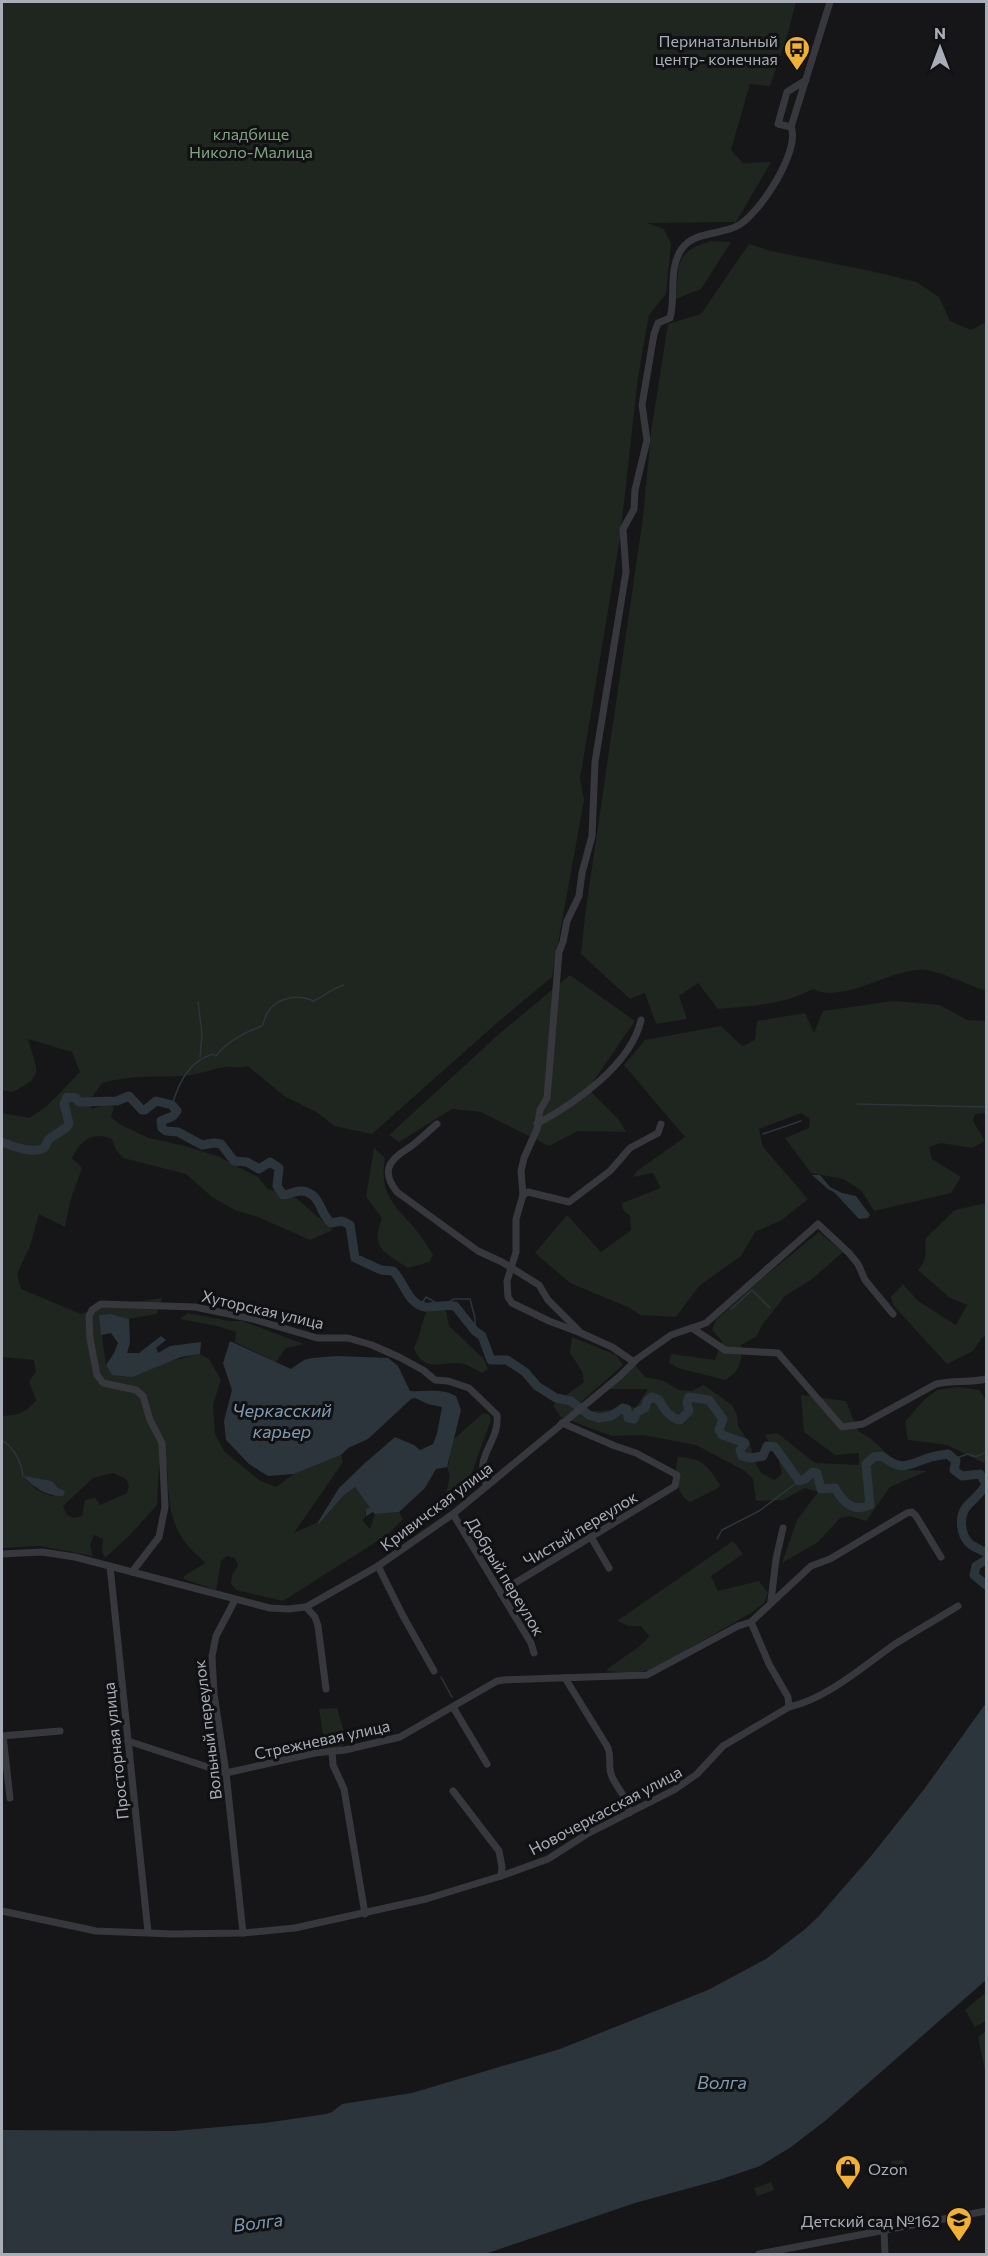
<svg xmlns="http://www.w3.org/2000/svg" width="988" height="2256" viewBox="0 0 988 2256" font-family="Commissioner,sans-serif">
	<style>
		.green { fill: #1e261f; fill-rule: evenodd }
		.water { fill: #2c353c }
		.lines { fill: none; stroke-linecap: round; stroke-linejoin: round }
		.stream { stroke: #2c353c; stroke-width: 1.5 }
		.river { stroke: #2c353c; stroke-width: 9 }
		.minor { stroke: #37383d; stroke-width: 7 }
		.labels { text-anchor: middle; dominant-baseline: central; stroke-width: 6; stroke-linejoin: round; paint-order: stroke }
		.poi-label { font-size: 16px; fill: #a8adb8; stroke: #111113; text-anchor: end }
		.park-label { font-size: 16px; fill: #7fa381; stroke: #111113 }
		.street-label { font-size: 16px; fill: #a8adb8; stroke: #111113 }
		.water-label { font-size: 18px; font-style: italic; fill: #7f9bb3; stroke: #111113 }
	</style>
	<rect width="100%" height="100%" fill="#161618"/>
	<!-- green -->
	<g class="green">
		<path d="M2,2H796L788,33L770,86L750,84L731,150L743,163L771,162L736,222L647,223L664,229L671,244L666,294L649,315L638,377L620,538L580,779L584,800L552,977L498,1022L372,1134L334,1126L318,1113L284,1096L248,1066C240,1069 234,1066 225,1067C211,1069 198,1075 183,1076C155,1077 130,1075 102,1083L89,1102L92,1109L106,1104L114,1107L111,1117L121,1125L149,1138L185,1146L220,1157L238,1167L258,1177L268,1189L296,1198L333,1230L310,1240L258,1217L235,1210L212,1197L186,1174L123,1158L116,1150L112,1139C92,1131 81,1140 72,1158L82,1168L70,1202L65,1227L39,1214L30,1246L17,1274L21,1289L81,1314L104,1307L162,1298L157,1314L129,1319L111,1314L99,1315L106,1365L112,1375L200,1354L209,1359L221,1380L213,1404L215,1434L224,1451L259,1480L276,1487L294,1474L341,1455L343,1462L294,1533L318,1522L320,1523L343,1496L355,1487L370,1508L365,1512L366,1516L362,1520L370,1529L375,1514L399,1512L403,1519L387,1535L283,1601L236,1590L231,1584L232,1576L238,1565L235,1558L227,1556L221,1561L216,1590L184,1579V1576L205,1563C200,1557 194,1553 189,1547C168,1523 169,1497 167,1467L159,1465L157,1505L129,1536L105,1558L102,1551L103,1539L94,1535L90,1545L93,1556L40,1546L2,1548V1416C18,1415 26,1413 36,1400L29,1381L36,1372L34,1360L2,1357V1113L29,1118L46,1107L80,1072L72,1052L28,1039C36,1069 47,1076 12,1092L2,1090ZM113,1473L126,1479L129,1486L127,1493L100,1505L95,1498L85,1500L82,1516L74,1518L67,1515L63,1506L93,1478ZM24,1477L52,1481L58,1488L52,1496L37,1490Z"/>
		<path d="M711,241L731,242L701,289L676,299C679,264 674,252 711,241Z"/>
		<path d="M749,244L771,251L871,271L916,282L939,297L950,321L971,330L986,322V991C971,986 939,971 925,970C893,967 843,1005 813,989C783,1005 751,1006 718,1009L698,983L679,996L687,1019L656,1024L645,993L630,999L581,954L585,916L643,517L651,432L668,324L701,314Z"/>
		<polygon points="570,975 635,1021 588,1089 619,1120 626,1132 578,1131 549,1146 481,1112 452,1109 399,1142 389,1135 499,1034"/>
		<polygon points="893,1001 940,1005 967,1020 986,1021 986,1113 975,1114 973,1121 985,1141 972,1148 941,1143 929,1147 932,1159 961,1177 951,1193 874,1211 861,1190 843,1179 811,1173 785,1138 809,1128 810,1119 801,1113 759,1129 763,1147 808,1199 782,1220 755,1232 741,1256 699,1286 676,1317 640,1315 630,1308 570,1283 535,1253 567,1215 601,1252 631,1230 630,1216 623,1210 622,1203 661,1188 653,1173 633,1177 637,1171 685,1137 624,1065 645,1040 721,1026 742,1046 755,1040 757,1021 805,1013 814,1033 823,1011"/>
		<path d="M374,1148L385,1158C380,1188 389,1200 408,1221C418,1231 426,1243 433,1255L429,1262L408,1268C384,1252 370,1248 382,1218L366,1197Z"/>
		<path d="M986,1203V1336L982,1338L973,1351L947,1364L893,1305L891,1297L903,1284L918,1301L956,1325L967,1305L950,1298L918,1270C928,1260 924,1251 926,1238L955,1210Z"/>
		<path d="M819,1232L843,1252L811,1280L786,1295L762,1325L757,1336L741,1345C742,1362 741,1370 725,1380L678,1368L669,1363L671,1354L715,1360L722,1341L712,1330L716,1320L760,1280Z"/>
		<path d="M429,1307L446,1310L449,1326L484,1359L488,1369L482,1373C476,1370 470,1366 464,1364C443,1359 426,1376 414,1348C421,1335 421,1320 429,1307Z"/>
		<polygon points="188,1313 229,1321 242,1321 304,1344 286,1348 276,1362 235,1342 236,1332 217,1326 180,1319"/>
		<path d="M572,1337L616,1355L623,1365L581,1402L589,1412L636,1407L648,1389H609L634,1364L645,1377L664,1381L679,1390L691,1391L704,1385L732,1405L737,1415L738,1426L750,1444L755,1462L761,1473L774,1480L782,1474L778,1457L765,1435L777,1433L815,1463L859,1465V1453L835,1455L804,1432L801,1395L846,1401L858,1431C875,1440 887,1451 895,1469L927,1471L890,1487L866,1521L850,1516L840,1518L818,1542L782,1563L797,1520L818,1492L805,1488L783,1500L756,1501L753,1479L745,1471L696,1445L643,1435L612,1436L561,1417L553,1405L584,1382L582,1371L570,1353Z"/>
		<polygon points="958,1387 979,1390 986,1400 986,1462 984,1463 947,1445 908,1440 905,1422 924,1400 937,1390"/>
		<polygon points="483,1413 489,1414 491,1420 468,1483 444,1502 450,1476 447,1467 449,1463 452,1441"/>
		<path d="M678,1457C702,1458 707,1465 720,1485L718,1488L690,1502C676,1496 674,1470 678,1457Z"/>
		<path d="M733,1541L743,1554L711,1576L718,1591L759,1581L768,1593L764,1603L751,1613L651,1670L626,1673L606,1671C619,1658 641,1649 649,1636L641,1626H629L617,1621Z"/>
		<polygon points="337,1708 347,1742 337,1750 329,1750 325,1746 319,1709"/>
		<polygon points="986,1992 986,2021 975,2027 965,2010"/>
		<polygon points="986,2031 986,2076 978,2037"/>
		<polygon points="903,2160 905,2177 893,2178 891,2161"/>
		<polygon points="771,2182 774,2190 757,2196 754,2188"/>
	</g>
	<!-- water -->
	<g class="water">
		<polygon points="812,1175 820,1175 830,1187 842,1193 856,1196 870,1215 868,1218 859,1219 834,1192 829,1190"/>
		<polygon points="111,1314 129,1319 130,1343 127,1353 139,1353 161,1336 166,1340 156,1348 158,1353 170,1346 201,1342 200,1354 181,1357 132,1377 112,1375 106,1365 114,1353 118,1343 111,1333 101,1335 99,1315"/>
		<path d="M230,1341L291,1369L304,1360L312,1358L337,1356L388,1358L398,1366L410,1391C428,1392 440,1388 456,1396L461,1410L447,1467L436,1469L425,1488L399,1512L375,1514L373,1512L366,1516V1509L370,1508L355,1487L343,1496L319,1524L318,1522L339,1488L365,1463L395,1437L414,1445L420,1450L433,1444L437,1434L442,1407L428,1404L415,1398L411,1399L368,1439L348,1448L341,1455L294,1474L268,1476L249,1464L226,1440L224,1421L232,1390L223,1363Z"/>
		<path d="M23,1476L52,1481L58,1488L65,1491L63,1496C45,1496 35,1488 23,1476Z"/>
		<polygon points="986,1703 986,1980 825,2121 791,2147 760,2166 719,2180 635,2203 485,2254 2,2254 2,2130 174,2131 265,2123 326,2114 332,2112 342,2104 412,2093 560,2049 708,1990 766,1959 804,1930 818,1917 872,1855 925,1788"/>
	</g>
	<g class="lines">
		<!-- stream -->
		<g class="stream">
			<polyline points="198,1002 202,1034 200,1057"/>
			<polyline points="857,1104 986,1107"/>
			<path d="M172,1105C179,1082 189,1061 213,1054L216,1056C227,1041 246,1032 262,1026C264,1022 265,1016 268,1012C277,997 299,994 313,1001C324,997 332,988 344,985"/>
			<polyline points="763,1134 801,1121"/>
			<polyline points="446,1304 454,1299 470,1299 475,1318 475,1331"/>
			<polyline points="421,1305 426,1297 440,1305"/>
			<polyline points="731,1309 752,1290 770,1308"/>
			<path d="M2,1440C15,1449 21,1461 23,1476"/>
			<path d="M953,1459L968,1454C975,1458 980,1456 986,1452"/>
			<polyline points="717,1539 722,1530 759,1511 799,1481"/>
			<polyline points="441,1677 452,1697"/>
		</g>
		<!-- river -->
		<g class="river">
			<path d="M2,1142C13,1147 34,1154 44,1148L49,1139L67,1127L69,1123L64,1104L67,1097L76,1098L79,1102L117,1101L129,1096L142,1110H145L156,1101L172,1105L177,1111L173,1116L161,1121L162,1128L166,1131L178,1132L202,1145L214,1143L221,1144L234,1161L247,1162L259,1169L270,1162L279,1168L277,1186L283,1195C290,1195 295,1190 302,1191C321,1193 319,1213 331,1223L342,1221L350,1225L355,1258L381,1270L393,1271C405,1283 407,1303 425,1307C434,1308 445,1304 455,1306L475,1331L482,1336L491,1360H507L525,1372L537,1386L556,1398L571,1401L589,1415L599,1418L611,1416L623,1408L627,1409L628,1418L634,1419L637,1412L645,1408L647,1401L652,1397L659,1400C663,1408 670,1418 680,1420L689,1411L687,1403L689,1397L709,1400L723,1419L719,1430L722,1435L745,1443L740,1450L742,1456L751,1458L763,1456L767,1446L775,1447L799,1481L805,1479L813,1472L817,1473L821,1489L835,1488C843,1502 853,1513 870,1505L866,1464L874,1457L882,1456C902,1472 907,1465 928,1458C934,1456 941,1455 948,1454L956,1461L954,1470L962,1476L980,1474L986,1484C981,1494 975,1497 968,1505C958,1515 960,1535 970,1544C975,1548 982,1550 986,1553"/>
			<polyline points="986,1560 976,1566 974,1575 986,1585"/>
		</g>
		<!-- minor -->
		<g class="minor">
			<polyline points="806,80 787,92 778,124 791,127 830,2"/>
			<path d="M437,1124C427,1132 417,1143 407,1149C387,1161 382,1173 397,1192L478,1251L502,1262L539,1285L548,1300L581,1333L612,1347L634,1362"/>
			<path d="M537,1124C575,1103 631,1065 641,1020"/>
			<polyline points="523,1195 528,1192 569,1202 610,1171 630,1148 658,1133 661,1124"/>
			<path d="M692,1328L725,1350L778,1353L842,1427L863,1424L936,1384C953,1380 970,1383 986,1379"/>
			<path d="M581,1333L549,1321L512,1303L508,1297L507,1281L516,1252V1219L523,1195L521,1171L524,1158L537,1129L540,1110L547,1098L559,952L563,942L567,921L579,896L582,873L592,836L595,762L626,572L623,529L634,509L635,490L647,440L642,405L654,334L658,323L670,318C676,297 668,270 681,250C694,230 721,236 739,225C760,213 801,150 791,127"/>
			<polyline points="453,1514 531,1643 534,1653"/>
			<polyline points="591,1537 609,1568"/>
			<polyline points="2,1554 42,1552 75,1557 270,1608 288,1609 306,1607 378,1566 453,1514 620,1376 637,1359 671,1335 706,1323 818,1224 849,1253 858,1264 865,1280 893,1314"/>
			<polyline points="110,1566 148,1932"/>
			<polyline points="378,1566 403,1616 434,1671"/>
			<path d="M132,1572L159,1537L165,1507L162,1443L150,1420L143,1396L136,1390L103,1383L97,1375L90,1339L89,1316L92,1310L101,1304L195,1307L253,1319L317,1338H348L372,1345L399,1357L423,1370L435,1380L448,1381L469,1388L497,1415C500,1443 472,1456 487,1486"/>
			<polyline points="501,1594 515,1583 675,1486 677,1475 636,1453 615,1446 562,1423"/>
			<polyline points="235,1600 216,1636 212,1656 214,1694 226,1773 243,1933"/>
			<polyline points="771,1601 776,1559 783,1528"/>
			<polyline points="306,1607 315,1617 318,1626 326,1689"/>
			<polyline points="751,1622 769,1664 788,1697 789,1707"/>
			<path d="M565,1678L607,1746C612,1755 608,1765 611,1774C616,1789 629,1797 629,1813"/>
			<polyline points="453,1707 487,1764"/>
			<polyline points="2,1736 60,1731"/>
			<polyline points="3,1736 10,1798"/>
			<polyline points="128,1741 226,1773 315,1753 345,1750 400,1737 497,1681 504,1680 647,1675 738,1626 751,1622 811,1566 830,1559 907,1513 912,1512 916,1516 941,1557"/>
			<polyline points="332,1752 333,1765 344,1789 365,1914"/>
			<polyline points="453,1791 499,1851 502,1867 501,1876"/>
			<path d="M2,1911L96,1931L173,1934L243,1933L295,1928L426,1899L501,1876L548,1859L587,1834L674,1790L697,1774L723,1746L789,1707C828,1698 862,1667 895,1644C916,1631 937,1619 958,1606"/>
			<polyline points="884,2230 885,2254"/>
			<polyline points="759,2254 986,2211"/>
		</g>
	</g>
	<!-- icons -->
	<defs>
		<symbol id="bus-pin" viewBox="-11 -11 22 30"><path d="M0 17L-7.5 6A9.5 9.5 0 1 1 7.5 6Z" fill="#f2b134" stroke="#111113"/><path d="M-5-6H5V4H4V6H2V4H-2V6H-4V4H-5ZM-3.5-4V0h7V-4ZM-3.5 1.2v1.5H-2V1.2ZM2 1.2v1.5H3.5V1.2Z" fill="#111"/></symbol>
		<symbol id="shop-pin" viewBox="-11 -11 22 30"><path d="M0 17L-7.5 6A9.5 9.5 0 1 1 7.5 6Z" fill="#f2b134" stroke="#111113"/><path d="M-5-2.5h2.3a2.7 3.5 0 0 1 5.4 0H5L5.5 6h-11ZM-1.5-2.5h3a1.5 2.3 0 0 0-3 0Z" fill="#111"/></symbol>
		<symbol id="school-pin" viewBox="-11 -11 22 30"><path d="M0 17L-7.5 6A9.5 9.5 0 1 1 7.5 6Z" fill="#f2b134" stroke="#111113"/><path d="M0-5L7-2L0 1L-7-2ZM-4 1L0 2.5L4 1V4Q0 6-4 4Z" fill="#111"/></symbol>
	</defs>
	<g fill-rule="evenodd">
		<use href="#bus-pin" x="782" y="34" width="30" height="40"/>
		<use href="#shop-pin" x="833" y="2153" width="30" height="40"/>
		<use href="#school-pin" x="944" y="2205" width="30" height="40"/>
	</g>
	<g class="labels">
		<!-- poi labels -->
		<g class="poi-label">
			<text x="778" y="40">Перинатальный<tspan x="778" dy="18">центр- конечная</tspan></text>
			<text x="868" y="2168" text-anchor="start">Ozon</text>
			<text x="940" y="2220">Детский сад №162</text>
		</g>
		<!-- park labels -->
		<g class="park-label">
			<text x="251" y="133">кладбище<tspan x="251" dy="18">Николо-Малица</tspan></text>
		</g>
		<!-- street labels -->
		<g class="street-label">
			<text transform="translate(263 1309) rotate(13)">Хуторская улица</text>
			<text transform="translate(436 1506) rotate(-37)">Кривичская улица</text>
			<text transform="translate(580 1528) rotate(-31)">Чистый переулок</text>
			<text transform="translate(506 1576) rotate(59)">Добрый переулок</text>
			<text transform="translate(207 1730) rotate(-97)">Вольный переулок</text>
			<text transform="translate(322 1739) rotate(-12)">Стрежневая улица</text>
			<text transform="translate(115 1751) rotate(-96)">Просторная улица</text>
			<text transform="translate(605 1810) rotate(-28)">Новочеркасская улица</text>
		</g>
		<!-- water labels -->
		<g class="water-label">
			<text x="282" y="1410">Черкасский<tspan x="282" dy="21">карьер</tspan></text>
			<text x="722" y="2082">Волга</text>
			<text transform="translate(258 2222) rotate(-7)">Волга</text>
		</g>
	</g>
	<!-- border -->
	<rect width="988" height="2256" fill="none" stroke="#a8adb8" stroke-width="6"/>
	<!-- north arrow -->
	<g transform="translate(940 48)" stroke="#111113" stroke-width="4.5" paint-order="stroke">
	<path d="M0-4.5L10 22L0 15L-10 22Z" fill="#a8adb8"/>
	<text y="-9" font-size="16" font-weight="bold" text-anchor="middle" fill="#a8adb8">N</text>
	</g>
</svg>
